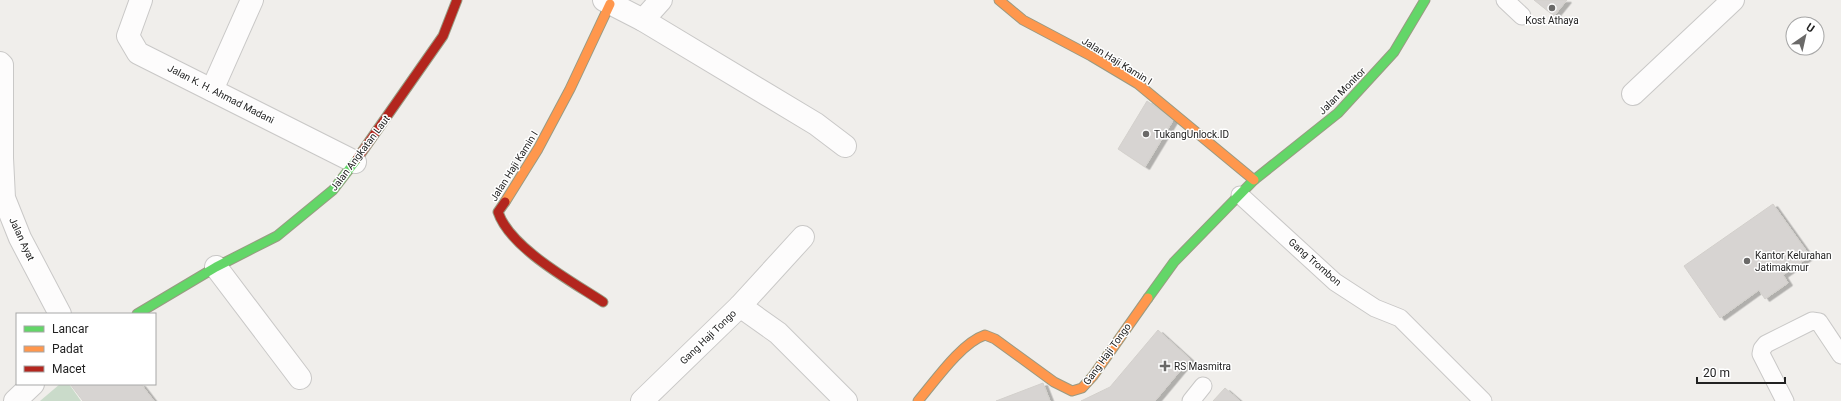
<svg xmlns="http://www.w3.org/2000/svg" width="1841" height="401" viewBox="0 0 1841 401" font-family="Roboto,sans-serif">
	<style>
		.cemetery { fill: #cadbca }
		.building { fill: #d7d4d2; stroke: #d3d0cc; filter: url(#shadow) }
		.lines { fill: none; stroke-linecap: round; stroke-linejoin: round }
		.lane-casing { stroke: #c9c8c7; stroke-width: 19 }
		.street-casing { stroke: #c9c8c7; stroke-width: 24 }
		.fast-casing { stroke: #999a82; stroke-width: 11 }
		.slow-casing { stroke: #999a82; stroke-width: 11 }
		.jam-casing { stroke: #999a82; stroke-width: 11 }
		.lane { stroke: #fdfcfc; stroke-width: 17 }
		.street { stroke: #fdfcfc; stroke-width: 22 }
		.fast { stroke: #63d668; stroke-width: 9 }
		.slow { stroke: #ff974d; stroke-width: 9 }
		.jam { stroke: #b3261e; stroke-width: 9 }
		.poi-dot { fill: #6a6968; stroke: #fff; stroke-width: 1.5 }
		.labels { text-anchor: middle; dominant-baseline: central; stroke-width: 3; stroke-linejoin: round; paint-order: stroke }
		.poi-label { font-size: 10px; fill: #222; stroke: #fff; text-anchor: start }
		.street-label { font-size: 10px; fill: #222; stroke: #fff }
	</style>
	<defs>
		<filter id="shadow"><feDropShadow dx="4.5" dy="2.5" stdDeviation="0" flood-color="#0004"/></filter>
	</defs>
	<rect width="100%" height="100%" fill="#f0eeeb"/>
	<!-- cemetery -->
	<polygon class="cemetery" points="60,384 69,384 81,401 40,401"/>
	<!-- building -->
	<g class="building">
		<polygon points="1534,0 1567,0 1554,16"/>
		<polygon points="1147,101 1174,119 1145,167 1118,149"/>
		<polygon points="1773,204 1810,256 1783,275 1788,283 1765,299 1759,290 1720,318 1684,266"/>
		<polygon points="1158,330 1190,359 1155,401 1081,401 1110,387"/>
		<polygon points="1043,383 1050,401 996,401"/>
		<polygon points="70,384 141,384 154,401 83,401"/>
		<polygon points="1225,388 1240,401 1213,401"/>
	</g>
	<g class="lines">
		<defs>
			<g id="lane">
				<polyline points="1505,0 1522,16"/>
				<polyline points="1240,195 1335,282 1375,308 1400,318 1483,401"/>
				<polyline points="1191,401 1203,386"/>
				<polyline points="1785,401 1761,354 1762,349 1766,344 1812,321 1819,322 1841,355"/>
			</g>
			<g id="street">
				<polyline points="141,0 128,36 138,53 355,162"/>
				<polyline points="604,0 643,20 816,124 845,146"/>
				<polyline points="643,20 661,0"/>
				<polyline points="0,63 2,65 2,158 4,198 20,238 60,314"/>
				<polyline points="212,90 252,0"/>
				<polyline points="1633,94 1733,0"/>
				<polyline points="216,267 300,378"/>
				<polyline points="740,306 803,237"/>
				<polyline points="15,401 33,384"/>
				<polyline points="642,401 740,306 778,333 846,401"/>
			</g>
			<g id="fast">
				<polyline points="1148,298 1174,262 1254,180 1338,113 1394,52 1425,0"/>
				<polyline points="137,314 216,267 277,236 333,190 357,159"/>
			</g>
			<g id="slow">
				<polyline points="999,0 1023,20 1091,56 1138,84 1254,180"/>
				<polyline points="505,202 538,149 570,89 610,4"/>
				<path d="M918,401C935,381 961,343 985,335L995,339L1054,382L1072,391L1082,388L1093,376L1148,298"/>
			</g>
			<g id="jam">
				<polyline points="357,159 443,36 457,0"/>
				<path d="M505,202L498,212C510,248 571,281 603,302"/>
			</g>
		</defs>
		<!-- lane casing -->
		<use href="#lane" class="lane-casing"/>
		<!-- street casing -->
		<use href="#street" class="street-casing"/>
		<!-- fast casing -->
		<use href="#fast" class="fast-casing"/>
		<!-- slow casing -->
		<use href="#slow" class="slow-casing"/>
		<!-- jam casing -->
		<use href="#jam" class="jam-casing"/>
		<!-- lane -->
		<use href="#lane" class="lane"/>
		<!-- street -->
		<use href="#street" class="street"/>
		<!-- fast -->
		<use href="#fast" class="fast"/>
		<!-- slow -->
		<use href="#slow" class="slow"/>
		<!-- jam -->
		<use href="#jam" class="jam"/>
	</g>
	<!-- markers -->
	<g class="poi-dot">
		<circle cx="1552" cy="8" r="4"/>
		<circle cx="1146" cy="134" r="4"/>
		<circle cx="1747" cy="261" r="4"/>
		<path d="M1163 360h4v4h4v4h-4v4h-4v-4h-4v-4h4z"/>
	</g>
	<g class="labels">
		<!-- poi labels -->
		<g class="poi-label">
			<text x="1552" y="20" text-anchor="middle">Kost Athaya</text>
			<text x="1154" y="134">TukangUnlock.ID</text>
			<text x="1755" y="255">Kantor Kelurahan<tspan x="1755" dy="12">Jatimakmur</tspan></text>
			<text x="1174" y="366">RS Masmitra</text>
		</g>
		<!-- street labels -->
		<g class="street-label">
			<text transform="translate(1117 61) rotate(32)">Jalan Haji Kamin I</text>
			<text transform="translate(1342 91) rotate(-45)">Jalan Monitor</text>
			<text transform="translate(221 94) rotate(27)">Jalan K. H. Ahmad Madani</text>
			<text transform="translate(360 153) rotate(-53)">Jalan Angkatan Laut</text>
			<text transform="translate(514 166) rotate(-58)">Jalan Haji Kamin I</text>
			<text transform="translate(22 239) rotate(65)">Jalan Ayat</text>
			<text transform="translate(1315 262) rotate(41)">Gang Trombon</text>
			<text transform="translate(708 337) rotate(-44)">Gang Haji Tongo</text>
			<text transform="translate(1107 354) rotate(-54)">Gang Haji Tongo</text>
		</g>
	</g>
	<!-- legend -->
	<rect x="16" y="313" width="140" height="72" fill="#ffffff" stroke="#a7a7a7"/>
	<rect x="24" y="326" width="20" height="6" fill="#63d668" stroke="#a7a7a7"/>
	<text x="52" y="333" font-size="12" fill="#222222">Lancar</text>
	<rect x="24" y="346" width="20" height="6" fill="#ff974d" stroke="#a7a7a7"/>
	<text x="52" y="353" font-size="12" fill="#222222">Padat</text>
	<rect x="24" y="366" width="20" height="6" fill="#b3261e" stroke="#a7a7a7"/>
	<text x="52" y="373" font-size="12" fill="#222222">Macet</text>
	<!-- north arrow -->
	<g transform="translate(1805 36) rotate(34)"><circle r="19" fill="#ffffff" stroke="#a7a7a7"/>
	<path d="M0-3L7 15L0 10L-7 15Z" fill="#6a6968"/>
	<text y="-6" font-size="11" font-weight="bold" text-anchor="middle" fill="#222222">U</text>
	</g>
	<!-- scale -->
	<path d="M1697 377v6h88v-6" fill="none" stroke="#222222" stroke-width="2"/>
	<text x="1703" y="377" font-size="12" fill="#222222" stroke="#ffffff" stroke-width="3" paint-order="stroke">20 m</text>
</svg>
